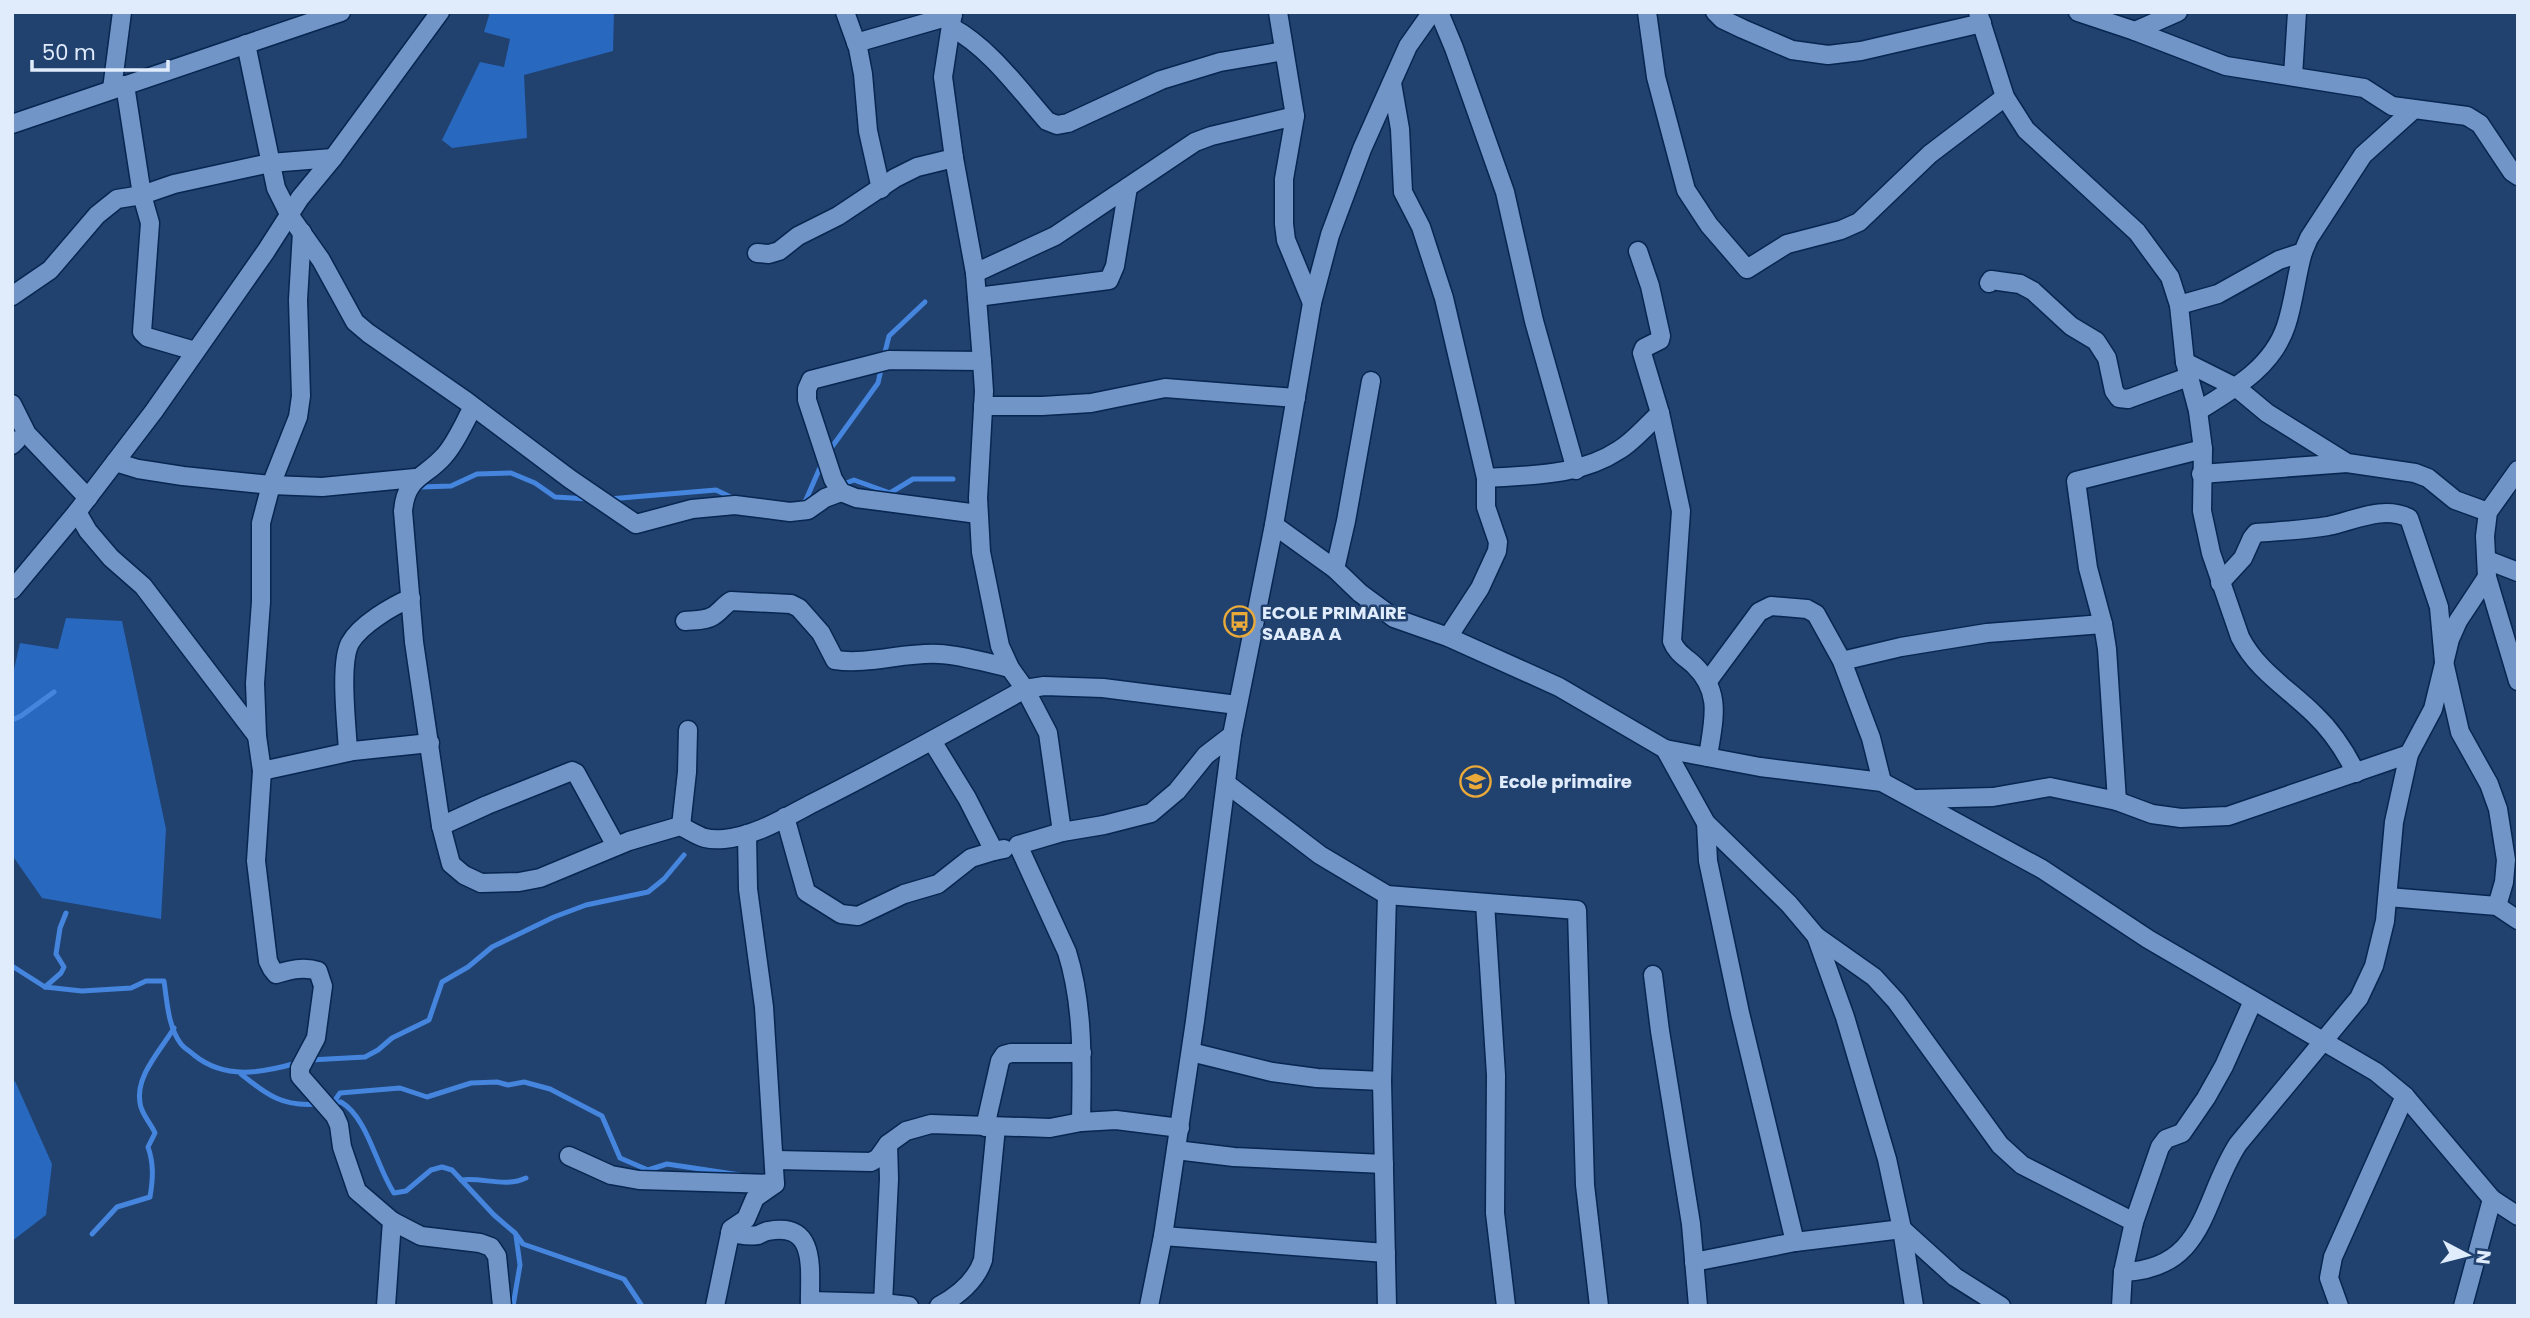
<svg xmlns="http://www.w3.org/2000/svg" width="2530" height="1318" viewBox="0 0 2530 1318" font-family="Poppins,sans-serif">
	<style>
		.forest { fill: #2868bf }
		.lines { fill: none; stroke-linecap: round; stroke-linejoin: round }
		.stream { stroke: #4585de; stroke-width: 5 }
		.minor-casing { stroke: #072650; stroke-width: 21 }
		.minor { stroke: #7295c8; stroke-width: 18 }
		.labels { text-anchor: middle; dominant-baseline: central; stroke-width: 5; stroke-linejoin: round; paint-order: stroke }
		.poi-label { font-size: 18px; font-weight: bold; fill: #e0ecfc; stroke: #21416e; text-anchor: start }
	</style>
	<rect width="100%" height="100%" fill="#21416e"/>
	<!-- forest -->
	<g class="forest">
		<polygon points="490,12 620,12 614,13 613,51 524,75 527,138 452,148 442,140 480,62 504,67 510,39 484,32"/>
		<polygon points="66,618 122,621 166,829 161,919 42,898 12,855 12,678 20,643 58,649"/>
		<polygon points="15,1081 52,1164 46,1215 12,1241 12,1085"/>
	</g>
	<g class="lines">
		<!-- stream -->
		<g class="stream">
			<polyline points="884,356 889,336 925,302"/>
			<polyline points="829,451 878,383 882,365"/>
			<polyline points="841,485 854,480 890,493 913,479 953,479"/>
			<polyline points="421,487 451,486 477,474 511,473 535,483 555,497 589,499"/>
			<polyline points="609,499 716,490 737,500"/>
			<polyline points="805,502 822,463"/>
			<polyline points="12,720 21,716 54,692"/>
			<path d="M12,966L45,987L82,991L131,988L146,981H164C167,1001 168,1027 181,1044C184,1048 190,1051 194,1055C225,1080 261,1073 297,1063"/>
			<polyline points="45,987 61,973 64,967 56,954 60,928 66,913"/>
			<polyline points="310,1060 365,1057 378,1050 392,1038 429,1020 442,982 468,967 492,947 554,917 586,905 648,892 664,879 684,855"/>
			<path d="M241,1074C267,1095 283,1107 317,1104"/>
			<path d="M330,1103L341,1102C368,1118 376,1166 394,1193L406,1191L431,1170L442,1167L452,1170L494,1215L515,1233L523,1244L624,1279L642,1306"/>
			<polyline points="333,1103 340,1093 400,1088 427,1097 471,1083 497,1082 508,1085 524,1082 550,1089 602,1116 620,1158 648,1170 667,1164 740,1175"/>
			<path d="M461,1180C483,1177 505,1188 526,1178"/>
			<path d="M92,1234L117,1207L150,1197C153,1179 154,1164 148,1147L155,1133C151,1123 141,1114 140,1103C135,1076 161,1050 174,1028"/>
			<polyline points="513,1306 520,1265 516,1236"/>
		</g>
		<defs>
			<g id="minor">
				<polyline points="845,12 858,48 863,74 868,131 881,189"/>
				<path d="M953,12L943,77L954,158L975,273L982,361L984,391L978,498L981,552L1000,646L1010,668L1025,689L1048,733L1062,832L1018,845L1067,952C1084,1006 1082,1065 1081,1122L1116,1120L1180,1128"/>
				<polyline points="1278,12 1295,116 1284,179 1284,224 1286,240 1312,303"/>
				<polyline points="1439,12 1454,48 1505,192 1534,321 1576,470"/>
				<polyline points="1647,12 1656,77 1686,190 1709,225 1747,269 1787,244 1841,230 1859,222 1930,154 2005,97"/>
				<polyline points="1715,12 1722,19 1743,29 1792,50 1828,55 1861,51 1982,23"/>
				<path d="M1978,12L2005,97L2026,130L2137,232L2170,277L2179,305L2185,362L2198,411L2203,449L2202,511L2211,553L2240,637C2257,671 2289,689 2315,715C2333,732 2345,751 2356,773"/>
				<polyline points="2078,12 2135,31 2226,66 2364,88 2392,106 2467,116 2480,124 2512,172 2518,176"/>
				<path d="M951,27C990,48 1018,88 1047,121L1057,125L1068,123L1161,80L1220,62L1284,51"/>
				<polyline points="2135,31 2178,12"/>
				<polyline points="856,43 953,15"/>
				<polyline points="246,44 276,188 290,216 321,260 355,322 368,333 466,401 570,479 636,524 692,509 735,505 790,512 808,510 825,498 841,492"/>
				<polyline points="2293,76 2297,12"/>
				<polyline points="1392,83 1400,129 1403,192 1421,227 1444,298 1486,478 1486,507 1498,542 1497,551 1480,588 1448,637"/>
				<polyline points="125,85 142,195 150,223 142,332 147,337 195,351"/>
				<polyline points="112,89 122,12"/>
				<polyline points="12,124 341,12"/>
				<path d="M302,232L298,300L301,396L298,417L271,485L261,523V602L255,683L257,736L262,771L256,861L268,961L272,969L276,974C290,970 304,966 318,971L323,986L316,1038L300,1068V1076L335,1116L339,1125L342,1147L357,1191L392,1221L386,1306"/>
				<polyline points="757,253 769,254 779,251 798,236 838,216 895,178 917,167 954,158"/>
				<polyline points="975,273 1055,236 1195,142 1211,136 1295,116"/>
				<polyline points="1989,283 1991,280 2020,284 2033,291 2071,326 2096,341 2107,358 2114,391 2119,398 2128,399 2188,377"/>
				<polyline points="12,296 50,270 97,215 117,199 142,195 174,184 270,163 333,158"/>
				<polyline points="977,297 1109,280 1115,266 1128,187"/>
				<polyline points="2179,305 2218,294 2279,260 2303,252 2309,238 2363,155 2413,110"/>
				<polyline points="2185,362 2237,388 2267,413 2347,463 2415,473 2428,478 2455,500 2488,512"/>
				<polyline points="12,404 27,434 88,498"/>
				<polyline points="983,406 1042,406 1091,403 1165,388 1296,398"/>
				<path d="M473,407C464,423 456,443 444,456C425,478 406,476 403,511L414,642L441,826L451,864L464,875L481,883L519,882L540,878L629,841L680,826C698,834 701,841 724,839C756,836 786,817 813,803C885,767 955,728 1025,689L1044,686L1103,688L1237,705"/>
				<path d="M2198,411C2233,389 2272,368 2286,326C2294,302 2296,276 2303,252"/>
				<path d="M1660,413L1681,511L1672,641C1676,652 1685,657 1694,665C1723,693 1713,721 1708,757"/>
				<polyline points="12,445 17,440"/>
				<polyline points="115,462 138,469 183,476 271,485 322,487 415,478"/>
				<polyline points="2518,470 2488,512 2485,536 2487,577 2518,681"/>
				<polyline points="2201,474 2347,463"/>
				<path d="M1486,478C1531,475 1580,476 1619,450C1634,441 1647,425 1660,413L1642,353L1644,348L1660,340L1661,336L1650,286L1638,251"/>
				<polyline points="77,512 88,531 111,558 143,586 257,736"/>
				<polyline points="978,514 856,498 841,492 833,479 807,400 807,389 811,380 889,360 982,361"/>
				<polyline points="1274,525 1335,569 1360,593 1394,618 1448,637 1559,687 1665,749 1706,823 1789,904 1816,936 1845,1017 1887,1159 1902,1229 1914,1306"/>
				<polyline points="2487,560 2518,572"/>
				<polyline points="1335,569 1346,521 1371,381"/>
				<path d="M2220,583L2243,558L2252,538L2256,533C2280,531 2304,530 2328,526C2354,521 2382,505 2409,518L2439,607L2444,662L2460,732L2489,784L2498,809L2506,860L2504,882L2497,906"/>
				<polyline points="12,590 77,512 154,411 266,251 300,198 333,158 440,12"/>
				<path d="M685,621C694,620 705,621 713,616C720,612 724,605 731,601L791,604L799,608L821,633L835,660C869,665 904,652 939,654C962,655 987,663 1010,668"/>
				<polyline points="1842,661 1901,647 1987,633 2103,624"/>
				<polyline points="1708,681 1759,612 1771,606 1807,609 1816,614 1842,661 1871,738 1882,782"/>
				<polyline points="932,741 967,798 994,851 1004,849"/>
				<polyline points="1665,749 1760,767 1882,782 2042,869 2148,939 2376,1072 2405,1096 2492,1199 2518,1216"/>
				<path d="M348,752C347,727 339,664 350,643C360,625 392,606 411,598"/>
				<polyline points="262,771 353,751 430,743"/>
				<polyline points="1227,784 1320,855 1387,895 1577,910 1585,1185 1599,1306"/>
				<polyline points="1917,799 1993,797 2050,787 2117,801 2152,814 2181,818 2228,816 2409,754"/>
				<polyline points="2117,801 2107,649 2103,624 2088,568 2076,481 2203,449"/>
				<polyline points="785,817 806,892 841,914 858,916 904,894 938,884 971,858 994,851"/>
				<polyline points="1706,823 1708,861 1740,1013 1795,1242 1902,1229 1955,1277 2001,1306"/>
				<polyline points="441,826 487,805 572,771 576,773 616,846"/>
				<polyline points="681,826 687,772 688,730"/>
				<polyline points="1062,832 1104,825 1151,813 1177,791 1206,755 1232,735"/>
				<polyline points="1387,895 1382,1081 1387,1306"/>
				<polyline points="2388,897 2497,906 2518,920"/>
				<polyline points="1485,903 1496,1075 1495,1213 1506,1306"/>
				<polyline points="1816,936 1874,977 1896,1001 2000,1145 2022,1165 2134,1222 2123,1272 2121,1306"/>
				<polyline points="1653,975 1660,1031 1691,1224 1698,1306"/>
				<polyline points="1191,1052 1272,1072 1317,1078 1382,1081"/>
				<polyline points="985,1127 1000,1061 1004,1055 1011,1053 1082,1053"/>
				<polyline points="888,1144 889,1179 883,1303 909,1306"/>
				<polyline points="1176,1150 1234,1157 1384,1164"/>
				<polyline points="569,1156 611,1175 639,1180 775,1184 764,1007 748,889 747,834"/>
				<polyline points="775,1160 871,1162 878,1158 888,1144 906,1131 931,1124 1050,1128 1081,1122"/>
				<polyline points="392,1221 421,1236 480,1243 491,1247 497,1256 502,1306"/>
				<polyline points="2134,1222 2160,1147 2166,1139 2182,1133 2206,1098 2224,1066 2253,1001"/>
				<path d="M730,1233C739,1234 750,1237 758,1235C760,1234 766,1231 768,1231C819,1221 809,1272 810,1306"/>
				<polyline points="1163,1236 1386,1253"/>
				<polyline points="1694,1262 1795,1242"/>
				<path d="M2123,1272C2207,1269 2202,1199 2238,1144L2359,998L2374,966L2385,921L2394,822L2409,754L2433,709L2450,639L2458,621L2487,577"/>
				<polyline points="810,1301 883,1303"/>
				<polyline points="715,1306 731,1229 746,1219 755,1198 775,1184"/>
				<path d="M939,1306C959,1295 976,1281 983,1260L996,1127"/>
				<polyline points="1149,1306 1163,1236 1195,1021 1232,735 1274,525 1312,303 1330,235 1362,149 1408,46 1432,12"/>
				<polyline points="2339,1306 2329,1278 2333,1257 2405,1096"/>
				<polyline points="2463,1306 2492,1199"/>
			</g>
		</defs>
		<!-- minor casing -->
		<use href="#minor" class="minor-casing"/>
		<!-- minor -->
		<use href="#minor" class="minor"/>
	</g>
	<!-- icons -->
	<defs>
		<symbol id="bus-ring" viewBox="-11 -11 22 22"><circle r="9.5" fill="#21416e" stroke="#eaaa39" stroke-width="1.5"/><path d="M-5-6H5V4H4V6H2V4H-2V6H-4V4H-5ZM-3.5-4V0h7V-4ZM-3.5 1.2v1.5H-2V1.2ZM2 1.2v1.5H3.5V1.2Z" fill="#eaaa39"/></symbol>
		<symbol id="school-ring" viewBox="-11 -11 22 22"><circle r="9.5" fill="#21416e" stroke="#eaaa39" stroke-width="1.5"/><path d="M0-5L7-2L0 1L-7-2ZM-4 1L0 2.5L4 1V4Q0 6-4 4Z" fill="#eaaa39"/></symbol>
	</defs>
	<g fill-rule="evenodd">
		<use href="#bus-ring" x="1222" y="604" width="35" height="35"/>
		<use href="#school-ring" x="1458" y="764" width="35" height="35"/>
	</g>
	<g class="labels">
		<!-- poi labels -->
		<g class="poi-label">
			<text x="1262" y="612">ECOLE PRIMAIRE<tspan x="1262" dy="21">SAABA A</tspan></text>
			<text x="1499" y="781">Ecole primaire</text>
		</g>
	</g>
	<!-- border -->
	<rect width="2530" height="1318" fill="none" stroke="#e0ecfc" stroke-width="28"/>
	<!-- north arrow -->
	<g transform="translate(2467 1255) rotate(97)" stroke="#21416e" stroke-width="5" paint-order="stroke">
	<path d="M0-5L12 26L0 18L-12 26Z" fill="#e0ecfc"/>
	<text y="-10" font-size="19" font-weight="bold" text-anchor="middle" fill="#e0ecfc">N</text>
	</g>
	<!-- scale -->
	<path d="M32 60v10h136v-10" fill="none" stroke="#e0ecfc" stroke-width="3.5"/>
	<text x="42" y="60" font-size="21" fill="#e0ecfc" stroke="#21416e" stroke-width="5" paint-order="stroke">50 m</text>
</svg>
